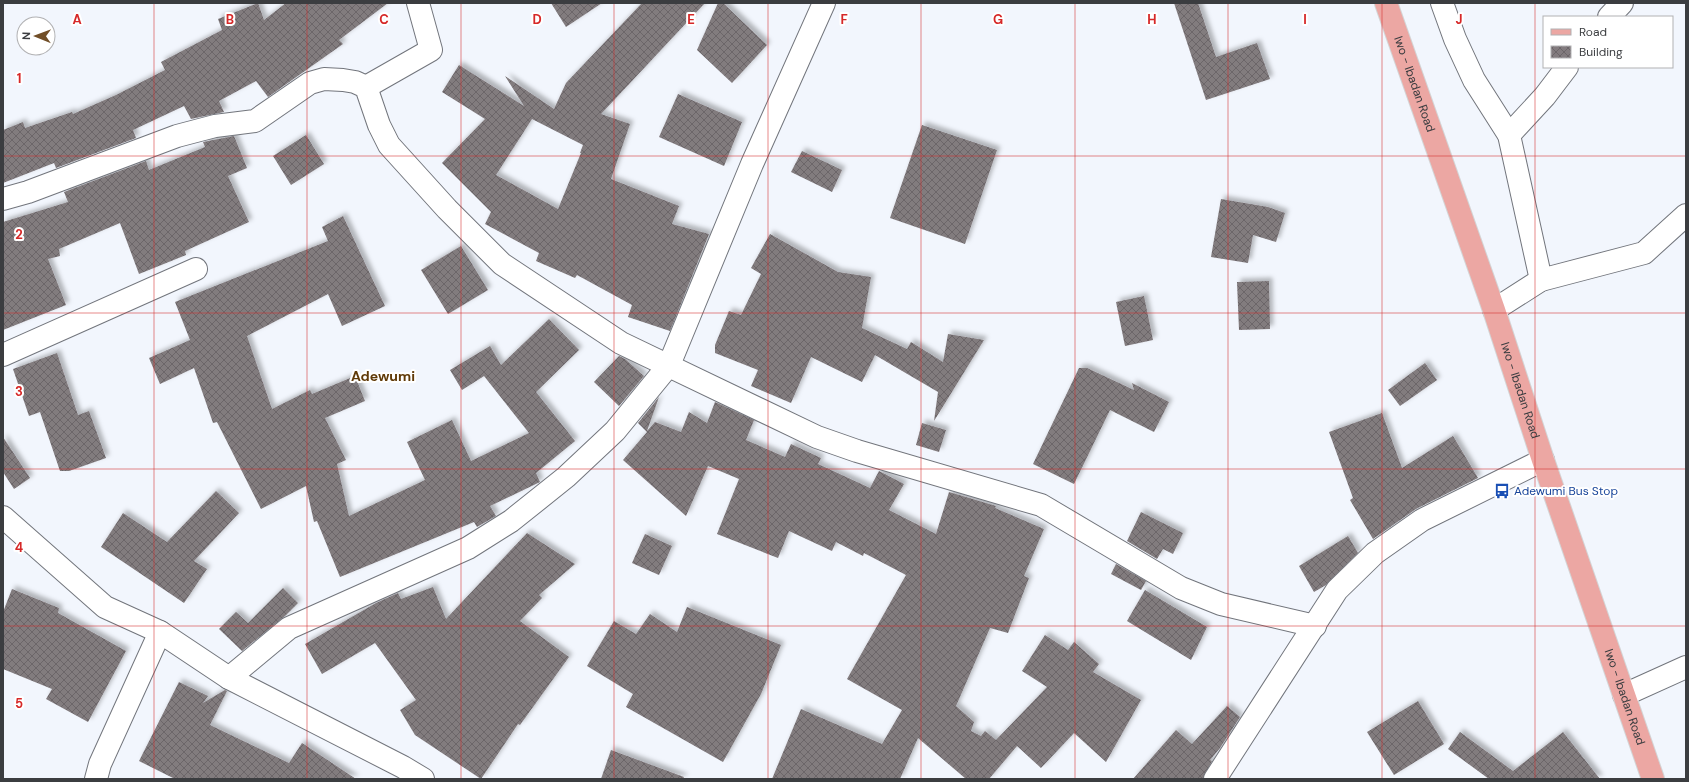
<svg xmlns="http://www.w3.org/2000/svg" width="1689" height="782" viewBox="0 0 1689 782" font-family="'DM Sans',sans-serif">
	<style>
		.building { fill: url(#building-cross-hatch); fill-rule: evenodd; filter: url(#shadow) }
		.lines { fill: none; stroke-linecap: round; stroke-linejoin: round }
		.minor-casing { stroke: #72757c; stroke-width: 24 }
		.major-casing { stroke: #d4d4d5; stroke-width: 24 }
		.minor { stroke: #fff; stroke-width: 22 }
		.major { stroke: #eca7a3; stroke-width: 22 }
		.grid { fill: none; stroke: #d62828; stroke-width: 1; stroke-opacity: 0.55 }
		.labels { text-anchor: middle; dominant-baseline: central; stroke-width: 4; stroke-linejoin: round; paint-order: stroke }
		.street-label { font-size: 12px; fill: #3b3d40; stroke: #fff }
		.transit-label { font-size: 12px; fill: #164399; stroke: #fff; text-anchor: start }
		.quarter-label { font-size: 14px; font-weight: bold; fill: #603a08; stroke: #fff }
		.grid-label { font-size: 13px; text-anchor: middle; font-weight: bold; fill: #d62828; stroke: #fff; stroke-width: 4; stroke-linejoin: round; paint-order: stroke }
	</style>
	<defs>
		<pattern id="building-cross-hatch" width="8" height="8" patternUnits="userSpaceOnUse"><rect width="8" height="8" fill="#827b7e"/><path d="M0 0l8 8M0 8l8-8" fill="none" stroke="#6c6669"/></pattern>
		<filter id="shadow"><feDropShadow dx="3.5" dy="-3.5" stdDeviation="2" flood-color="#0004"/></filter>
	</defs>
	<rect width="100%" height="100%" fill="#f2f6fd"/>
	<!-- building -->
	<g class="building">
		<polygon points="258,3 264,20 286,3 388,3 339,40 343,44 268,97 256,81 219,101 224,112 191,119 184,106 133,130 136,138 56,168 54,163 3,183 3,130 23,122 25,128 72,112 73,114 116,95 165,70 161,62 222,30 218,19"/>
		<polygon points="551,3 602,3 566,27"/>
		<path d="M642,3H705L601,114L630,124L611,179L679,206L672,224L709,234L670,331L628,317L632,305L577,275L575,278L536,261L539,253L485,224L491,212L442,163L485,119L442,92L459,65L524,106L505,76L554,109L566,83ZM532,119L583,145L580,153H581L558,209L496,175Z"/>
		<polygon points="718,3 723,3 767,45 732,83 697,50"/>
		<polygon points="1174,3 1198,3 1216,57 1257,43 1270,79 1206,100"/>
		<polygon points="678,94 742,122 724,166 659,137"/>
		<polygon points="922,125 997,150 965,244 890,218"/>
		<polygon points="306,135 324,164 291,185 273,156"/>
		<polygon points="234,136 247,168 228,176 249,222 185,251 186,255 139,274 120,223 59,249 60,256 48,259 66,305 3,330 3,222 68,202 64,192 146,161 149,170 205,147 203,142"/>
		<polygon points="802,151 842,170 832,192 791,172"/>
		<polygon points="1221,199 1268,207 1285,213 1276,242 1253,235 1248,263 1211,257"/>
		<polygon points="343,216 385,306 342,326 328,294 247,336 272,409 310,390 312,394 355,376 365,401 325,418 346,460 337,464 349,516 425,480 407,442 452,420 471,461 529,433 484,376 462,390 450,370 490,346 501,365 549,319 579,350 536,392 575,441 536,473 540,482 490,506 496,516 477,527 474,522 340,577 317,521 314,522 306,486 261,509 217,422 213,423 194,368 160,384 149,358 190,340 175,302 328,241 322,227"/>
		<polygon points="770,234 838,272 871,277 862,328 907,349 911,342 943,362 948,334 984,340 934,421 938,392 875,355 862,382 811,357 791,403 751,386 758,370 715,353 715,345 729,311 741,315 761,274 751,268"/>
		<polygon points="461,246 488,290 448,314 421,270"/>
		<polygon points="1269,281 1270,329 1239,330 1237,282"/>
		<polygon points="1144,296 1153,340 1125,346 1116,302"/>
		<polygon points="57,353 78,415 89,411 106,458 69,471 60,471 40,412 29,416 13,369"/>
		<polygon points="619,356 625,359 644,376 619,406 594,382"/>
		<polygon points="1425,363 1437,380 1400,406 1388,390"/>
		<polygon points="1079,368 1087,368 1134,390 1132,383 1169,402 1154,432 1110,410 1074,484 1033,464"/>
		<polygon points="659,397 647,431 655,422 681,432 689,412 707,423 715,402 754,420 746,440 785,457 791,444 821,458 818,464 870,488 879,471 904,484 889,510 936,534 949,492 996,506 995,508 1044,529 1024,576 1029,578 1008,633 990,628 956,706 974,722 971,731 981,736 985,731 996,740 1047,687 1022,671 1045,635 1068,650 1074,642 1099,664 1093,672 1141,700 1106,762 1074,733 1041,768 1017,746 989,779 966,779 918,738 900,779 772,779 801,709 882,744 902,710 847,679 906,575 864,553 863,556 836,542 832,551 789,531 778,558 717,534 739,479 708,466 686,516 623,460 647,432 638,423"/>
		<polygon points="1382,413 1402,468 1453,436 1478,478 1416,509 1373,539 1350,500 1353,498 1329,432"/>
		<polygon points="922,423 946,430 939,452 916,445"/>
		<polygon points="3,437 30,478 14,489 3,472"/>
		<polygon points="216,491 239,513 194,561 207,569 184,603 101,547 123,513 167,542"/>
		<polygon points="1141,512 1183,533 1173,554 1163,549 1157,559 1127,541"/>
		<polygon points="527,533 575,564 539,595 542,598 520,621 569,657 520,725 518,724 481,779 415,735 400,710 416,700 375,643 322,674 305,644 376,603 398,593 401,599 433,587 446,619"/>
		<polygon points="645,534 672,546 659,575 632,563"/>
		<polygon points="1348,536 1358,553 1326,585 1314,592 1299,566"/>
		<polygon points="1116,564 1146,581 1141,590 1111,574"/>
		<polygon points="283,588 298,603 285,616 242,651 219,629 236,612 248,623"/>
		<polygon points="12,589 59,608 58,613 126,651 88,722 46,699 52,689 3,669 3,612"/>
		<polygon points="1145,590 1207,627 1191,660 1127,621"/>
		<polygon points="687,607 781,645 761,694 723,762 626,707 633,694 587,666 614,621 636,634 650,614 677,632"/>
		<polygon points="179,682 208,696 203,703 225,690 227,691 210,725 289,763 302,743 356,779 175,779 139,761"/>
		<polygon points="1418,701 1444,744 1394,775 1367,732"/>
		<polygon points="1227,706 1240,717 1220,748 1210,760 1212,761 1203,779 1133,779 1176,730 1192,744"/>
		<polygon points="1460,732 1513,771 1563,732 1600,779 1489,779 1448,749"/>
		<polygon points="611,750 684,777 683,779 601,779"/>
	</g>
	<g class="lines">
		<defs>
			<g id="minor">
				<polyline points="1442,3 1455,39 1474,80 1509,135 1541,280"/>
				<polyline points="1609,17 1622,3"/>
				<polyline points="366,87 431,50 418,3"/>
				<polyline points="1509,135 1545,96 1567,67"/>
				<polyline points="3,199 28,192 177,136 215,126 255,121 310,83 324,79 343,80 355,82 366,87 379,125 389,145 447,209 502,264 621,343 817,437 857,451 1041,505 1181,588 1221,604 1315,626"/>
				<polyline points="1494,310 1541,280 1644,253 1686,215"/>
				<polyline points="3,355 196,269"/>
				<polyline points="3,517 105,607 160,632 229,678 403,767 423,779"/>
				<polyline points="229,678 289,628 468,548 511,521 566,477 615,431 669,365 752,164 824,3"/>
				<polyline points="1624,695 1686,667"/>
				<polyline points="96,779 100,764 160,632"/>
				<polyline points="1215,779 1337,590 1375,553 1422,520 1543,460"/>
			</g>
			<g id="major">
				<path id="s1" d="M1386,3L1494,310L1543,460L1653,779"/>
			</g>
		</defs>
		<!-- minor casing -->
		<use href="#minor" class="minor-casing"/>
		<!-- major casing -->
		<use href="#major" class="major-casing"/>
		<!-- minor -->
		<use href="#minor" class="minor"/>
		<!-- major -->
		<use href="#major" class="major"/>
	</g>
	<!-- grid -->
	<path class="grid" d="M154,3V779M307,3V779M461,3V779M614,3V779M768,3V779M921,3V779M1075,3V779M1228,3V779M1382,3V779M1535,3V779M3,156H1686M3,313H1686M3,469H1686M3,626H1686"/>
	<!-- icons -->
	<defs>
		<symbol id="bus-bare" viewBox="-9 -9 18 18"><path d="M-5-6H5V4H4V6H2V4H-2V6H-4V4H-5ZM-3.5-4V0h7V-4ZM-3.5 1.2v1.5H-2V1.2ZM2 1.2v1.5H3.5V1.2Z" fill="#1a4fb4" stroke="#fff" stroke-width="2.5" paint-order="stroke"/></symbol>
	</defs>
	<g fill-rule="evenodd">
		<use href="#bus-bare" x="1491" y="480" width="22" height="22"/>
	</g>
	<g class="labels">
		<!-- street labels -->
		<g class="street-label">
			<text stroke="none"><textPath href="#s1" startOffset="86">Iwo - Ibadan Road</textPath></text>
			<text stroke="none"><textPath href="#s1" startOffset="410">Iwo - Ibadan Road</textPath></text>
			<text stroke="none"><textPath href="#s1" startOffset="734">Iwo - Ibadan Road</textPath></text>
		</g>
		<!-- transit labels -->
		<g class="transit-label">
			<text x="1514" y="491">Adewumi Bus Stop</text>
		</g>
		<!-- quarter labels -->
		<g class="quarter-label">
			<text x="383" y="376">Adewumi</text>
		</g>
	</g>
	<g class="grid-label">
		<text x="77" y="24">A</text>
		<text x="230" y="24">B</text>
		<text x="384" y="24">C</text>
		<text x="537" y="24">D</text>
		<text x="691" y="24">E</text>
		<text x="844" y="24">F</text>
		<text x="998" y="24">G</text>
		<text x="1152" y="24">H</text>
		<text x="1305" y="24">I</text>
		<text x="1459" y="24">J</text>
		<text x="19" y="83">1</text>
		<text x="19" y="239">2</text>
		<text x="19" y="396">3</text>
		<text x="19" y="552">4</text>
		<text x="19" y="708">5</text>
	</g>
	<!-- border -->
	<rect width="1689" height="782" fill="none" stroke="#3b3d40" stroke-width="8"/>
	<!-- legend -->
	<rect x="1543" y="16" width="130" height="52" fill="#ffffff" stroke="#b1b1b3"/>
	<rect x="1551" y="29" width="20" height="6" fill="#eca7a3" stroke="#b1b1b3"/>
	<text x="1579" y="36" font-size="12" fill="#3b3d40">Road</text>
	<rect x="1551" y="46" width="20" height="12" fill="url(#building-cross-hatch)" stroke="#b1b1b3"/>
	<text x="1579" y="56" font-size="12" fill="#3b3d40">Building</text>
	<!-- north arrow -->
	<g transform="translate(36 36) rotate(271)"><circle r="19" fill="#ffffff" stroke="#b1b1b3"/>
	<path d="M0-3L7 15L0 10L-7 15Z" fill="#714e27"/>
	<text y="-6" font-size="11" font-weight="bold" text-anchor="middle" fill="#3b3d40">N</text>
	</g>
</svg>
